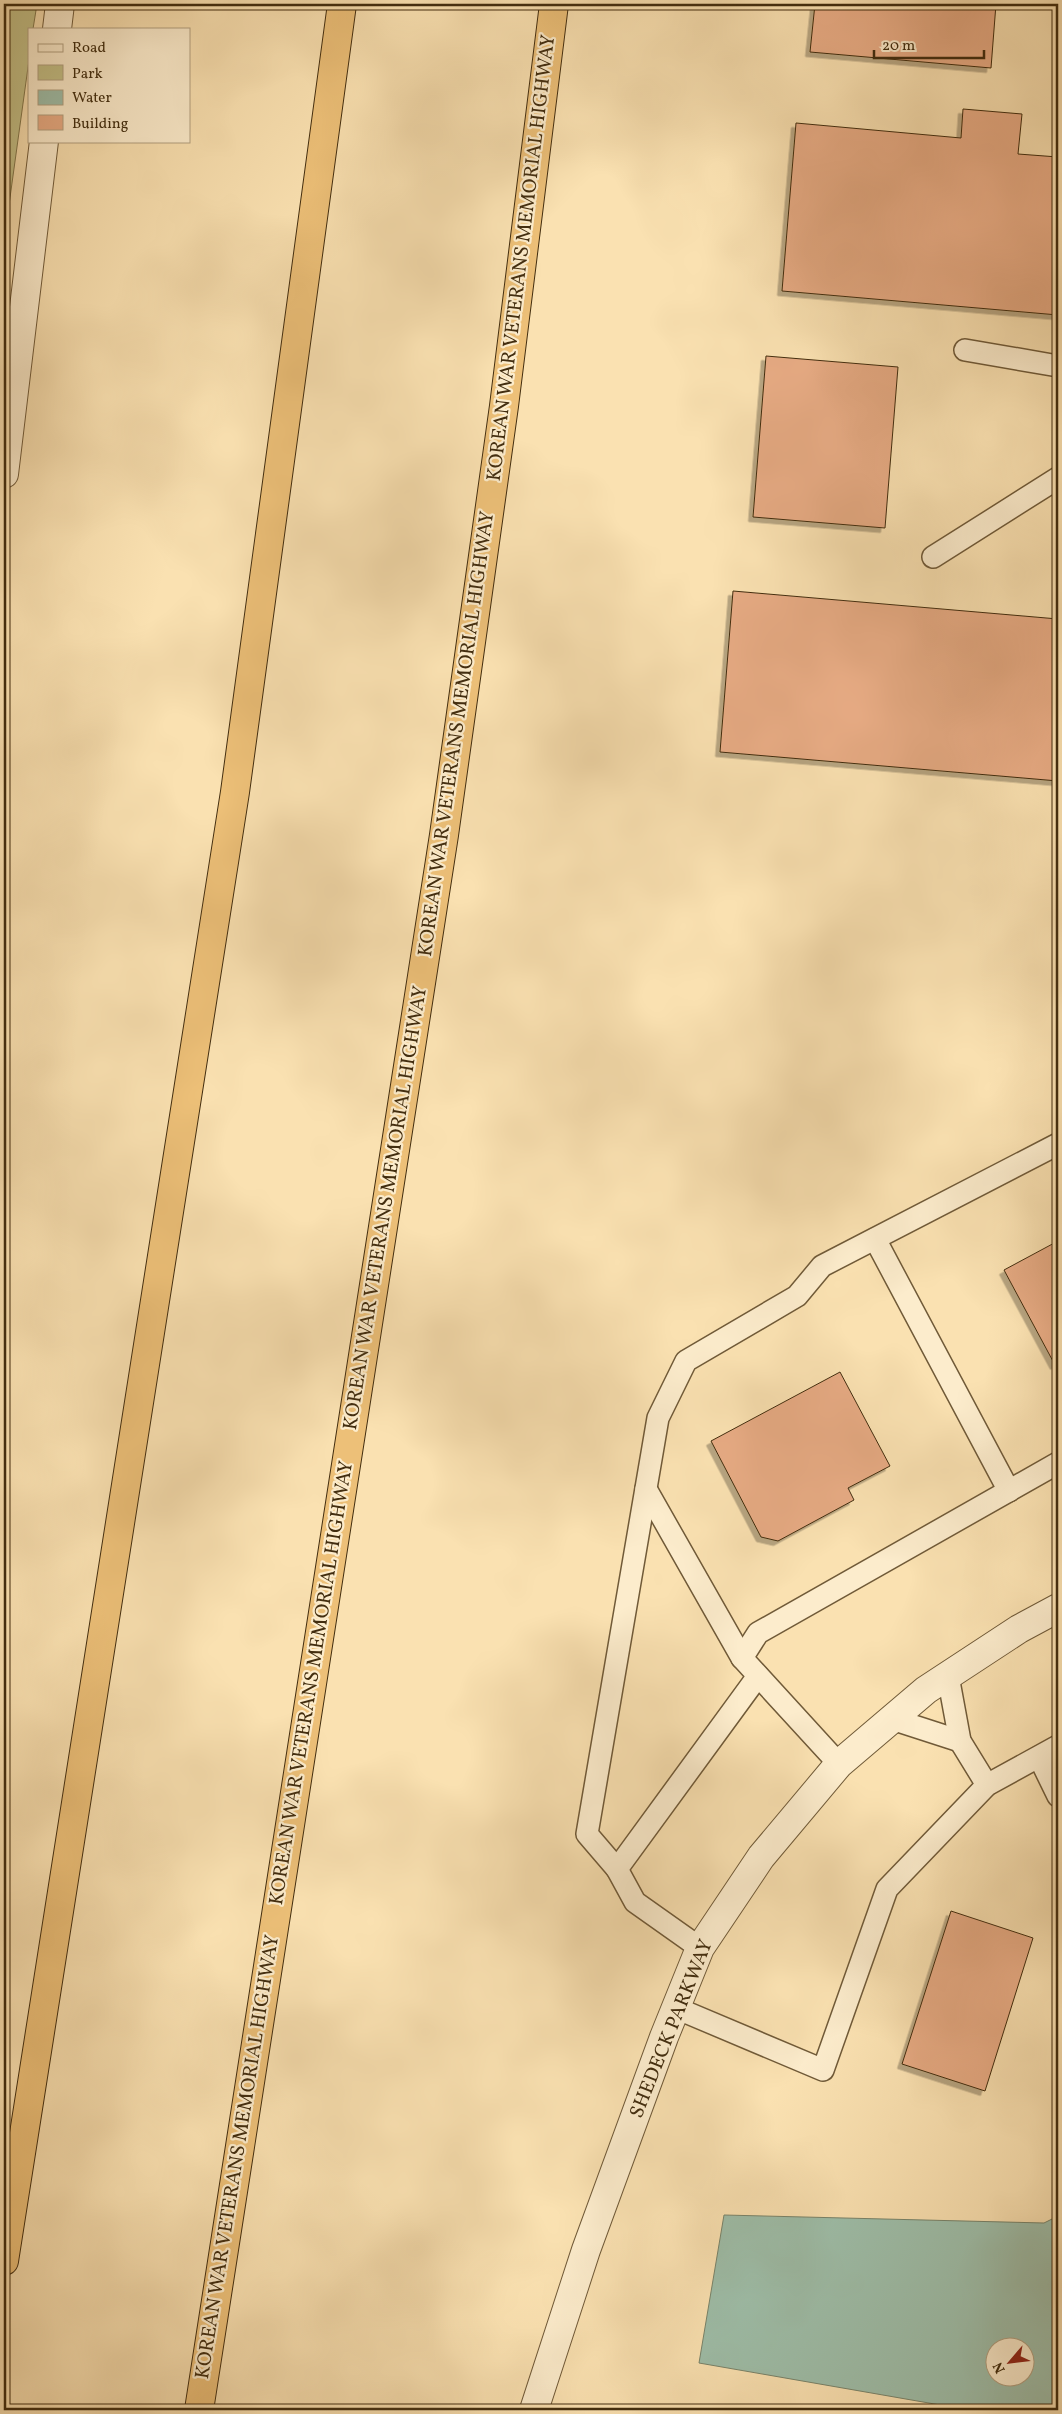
<svg xmlns="http://www.w3.org/2000/svg" width="1062" height="2414" viewBox="0 0 1062 2414" font-family="Vollkorn,serif">
	<style>
		.green { fill: #c4c188; stroke: #83774c }
		.water { fill: #9ebea9; stroke: #79846b; fill-rule: evenodd }
		.building { fill: #e7ab84; stroke: #422d0f; filter: url(#shadow) }
		.lines { fill: none; stroke-linecap: round; stroke-linejoin: round }
		.service-casing { stroke: #705a38; stroke-width: 24 }
		.minor-casing { stroke: #705a38; stroke-width: 30 }
		.motorway-casing { stroke: #422d0f; stroke-width: 30 }
		.service { stroke: #fceccc; stroke-width: 21 }
		.minor { stroke: #fceccc; stroke-width: 28 }
		.motorway { stroke: #edc078; stroke-width: 28 }
		.labels { text-anchor: middle; dominant-baseline: central; stroke-width: 4.5; stroke-linejoin: round; paint-order: stroke }
		.street-label { font-size: 20px; fill: #422d0f; stroke: #fceccc }
	</style>
	<defs>
		<filter id="shadow"><feDropShadow dx="-4.5" dy="4.5" stdDeviation="0" flood-color="#0004"/></filter>
	</defs>
	<rect width="100%" height="100%" fill="#fae1b1"/>
	<filter id="stains"><feTurbulence type="fractalNoise" baseFrequency=".004" numOctaves="4"/><feColorMatrix values="0 0 0 0 .2 0 0 0 0 .09 0 0 0 0 .02 0 0 0 .5 -.17"/></filter>
	<radialGradient id="worn" r=".72"><stop offset=".6" stop-color="#630" stop-opacity="0"/><stop offset="1" stop-color="#630" stop-opacity=".3"/></radialGradient>
	<!-- green -->
	<polygon class="green" points="4,4 37,4 33,29 29,29 29,60 4,241"/>
	<!-- water -->
	<path class="water" d="M724,2215L1044,2223L1058,2216V2410H969L699,2363ZM994,2346H1024V2376H994Z"/>
	<!-- building -->
	<g class="building">
		<polygon points="815,4 996,4 991,68 810,52"/>
		<polygon points="963,109 1022,114 1018,154 1058,157 1058,315 782,291 796,123 961,138"/>
		<polygon points="766,356 898,367 885,528 753,517"/>
		<polygon points="733,591 1058,619 1058,781 720,752"/>
		<polygon points="1058,1241 1058,1363 1055,1365 1004,1270"/>
		<polygon points="840,1372 890,1466 848,1488 854,1500 778,1541 761,1537 711,1441"/>
		<polygon points="951,1911 1033,1938 985,2091 902,2064"/>
	</g>
	<g class="lines">
		<defs>
			<g id="service">
				<polyline points="965,350 1058,366"/>
				<polyline points="933,557 1058,478"/>
				<polyline points="875,1239 1009,1491"/>
				<polyline points="646,1489 742,1658"/>
				<polyline points="948,1676 960,1741 987,1785"/>
				<polyline points="892,1719 960,1741"/>
				<polyline points="1039,1757 1058,1796"/>
				<polyline points="839,1764 742,1658 758,1633 1058,1463"/>
				<polyline points="617,1869 587,1834 658,1418 686,1361 797,1296 822,1266 1058,1144"/>
				<polyline points="700,1948 635,1902 617,1869 758,1676"/>
				<polyline points="676,2008 823,2070 887,1889 987,1785 1058,1746"/>
			</g>
			<g id="minor">
				<polyline points="57,29 60,4"/>
				<polyline points="4,474 44,141"/>
				<polyline points="534,2410 586,2250 664,2037 700,1948 761,1857 839,1764 926,1690 1019,1629 1058,1608"/>
			</g>
			<g id="motorway">
				<polyline points="4,2261 235,792 342,4"/>
				<polyline points="199,2410 444,835 504,406 554,4"/>
			</g>
		</defs>
		<!-- service casing -->
		<use href="#service" class="service-casing"/>
		<!-- minor casing -->
		<use href="#minor" class="minor-casing"/>
		<!-- motorway casing -->
		<use href="#motorway" class="motorway-casing"/>
		<!-- service -->
		<use href="#service" class="service"/>
		<!-- minor -->
		<use href="#minor" class="minor"/>
		<!-- motorway -->
		<use href="#motorway" class="motorway"/>
	</g>
	<g class="labels">
		<!-- street labels -->
		<g class="street-label">
			<text transform="translate(522 258) rotate(-83)">KOREAN WAR VETERANS MEMORIAL HIGHWAY</text>
			<text transform="translate(457 734) rotate(-82)">KOREAN WAR VETERANS MEMORIAL HIGHWAY</text>
			<text transform="translate(386 1208) rotate(-81)">KOREAN WAR VETERANS MEMORIAL HIGHWAY</text>
			<text transform="translate(312 1683) rotate(-81)">KOREAN WAR VETERANS MEMORIAL HIGHWAY</text>
			<text transform="translate(672 2029) rotate(-68)">SHEDECK PARKWAY</text>
			<text transform="translate(238 2157) rotate(-81)">KOREAN WAR VETERANS MEMORIAL HIGHWAY</text>
		</g>
	</g>
	<!-- margin -->
	<rect width="1062" height="2414" fill="none" stroke="#fae1b1" stroke-width="20"/>
	<rect x="5" y="5" width="1052" height="2404" fill="none" stroke="#422d0f" stroke-width="2.5"/>
	<rect x="10" y="10" width="1042" height="2394" fill="none" stroke="#422d0f"/>
	<!-- legend -->
	<rect x="28" y="28" width="162" height="115" fill="#fceccc" stroke="#b2a080"/>
	<rect x="38" y="44" width="25" height="8" fill="#fceccc" stroke="#b2a080"/>
	<text x="72" y="52" font-size="15" fill="#422d0f">Road</text>
	<rect x="38" y="65" width="25" height="15" fill="#c4c188" stroke="#b2a080"/>
	<text x="72" y="78" font-size="15" fill="#422d0f">Park</text>
	<rect x="38" y="90" width="25" height="15" fill="#9ebea9" stroke="#b2a080"/>
	<text x="72" y="102" font-size="15" fill="#422d0f">Water</text>
	<rect x="38" y="115" width="25" height="15" fill="#e7ab84" stroke="#b2a080"/>
	<text x="72" y="128" font-size="15" fill="#422d0f">Building</text>
	<!-- north arrow -->
	<g transform="translate(1010 2362) rotate(242)"><circle r="24" fill="#fceccc" stroke="#b2a080"/>
	<path d="M0-4L9 19L0 12L-9 19Z" fill="#8f2418"/>
	<text y="-8" font-size="14" font-weight="bold" text-anchor="middle" fill="#422d0f">N</text>
	</g>
	<!-- scale -->
	<path d="M874 50v8h110v-8" fill="none" stroke="#422d0f" stroke-width="2.5"/>
	<text x="882" y="50" font-size="15" fill="#422d0f" stroke="#fceccc" stroke-width="4" paint-order="stroke">20 m</text>
	<rect width="100%" height="100%" filter="url(#stains)"/>
	<rect width="100%" height="100%" fill="url(#worn)"/>
</svg>
